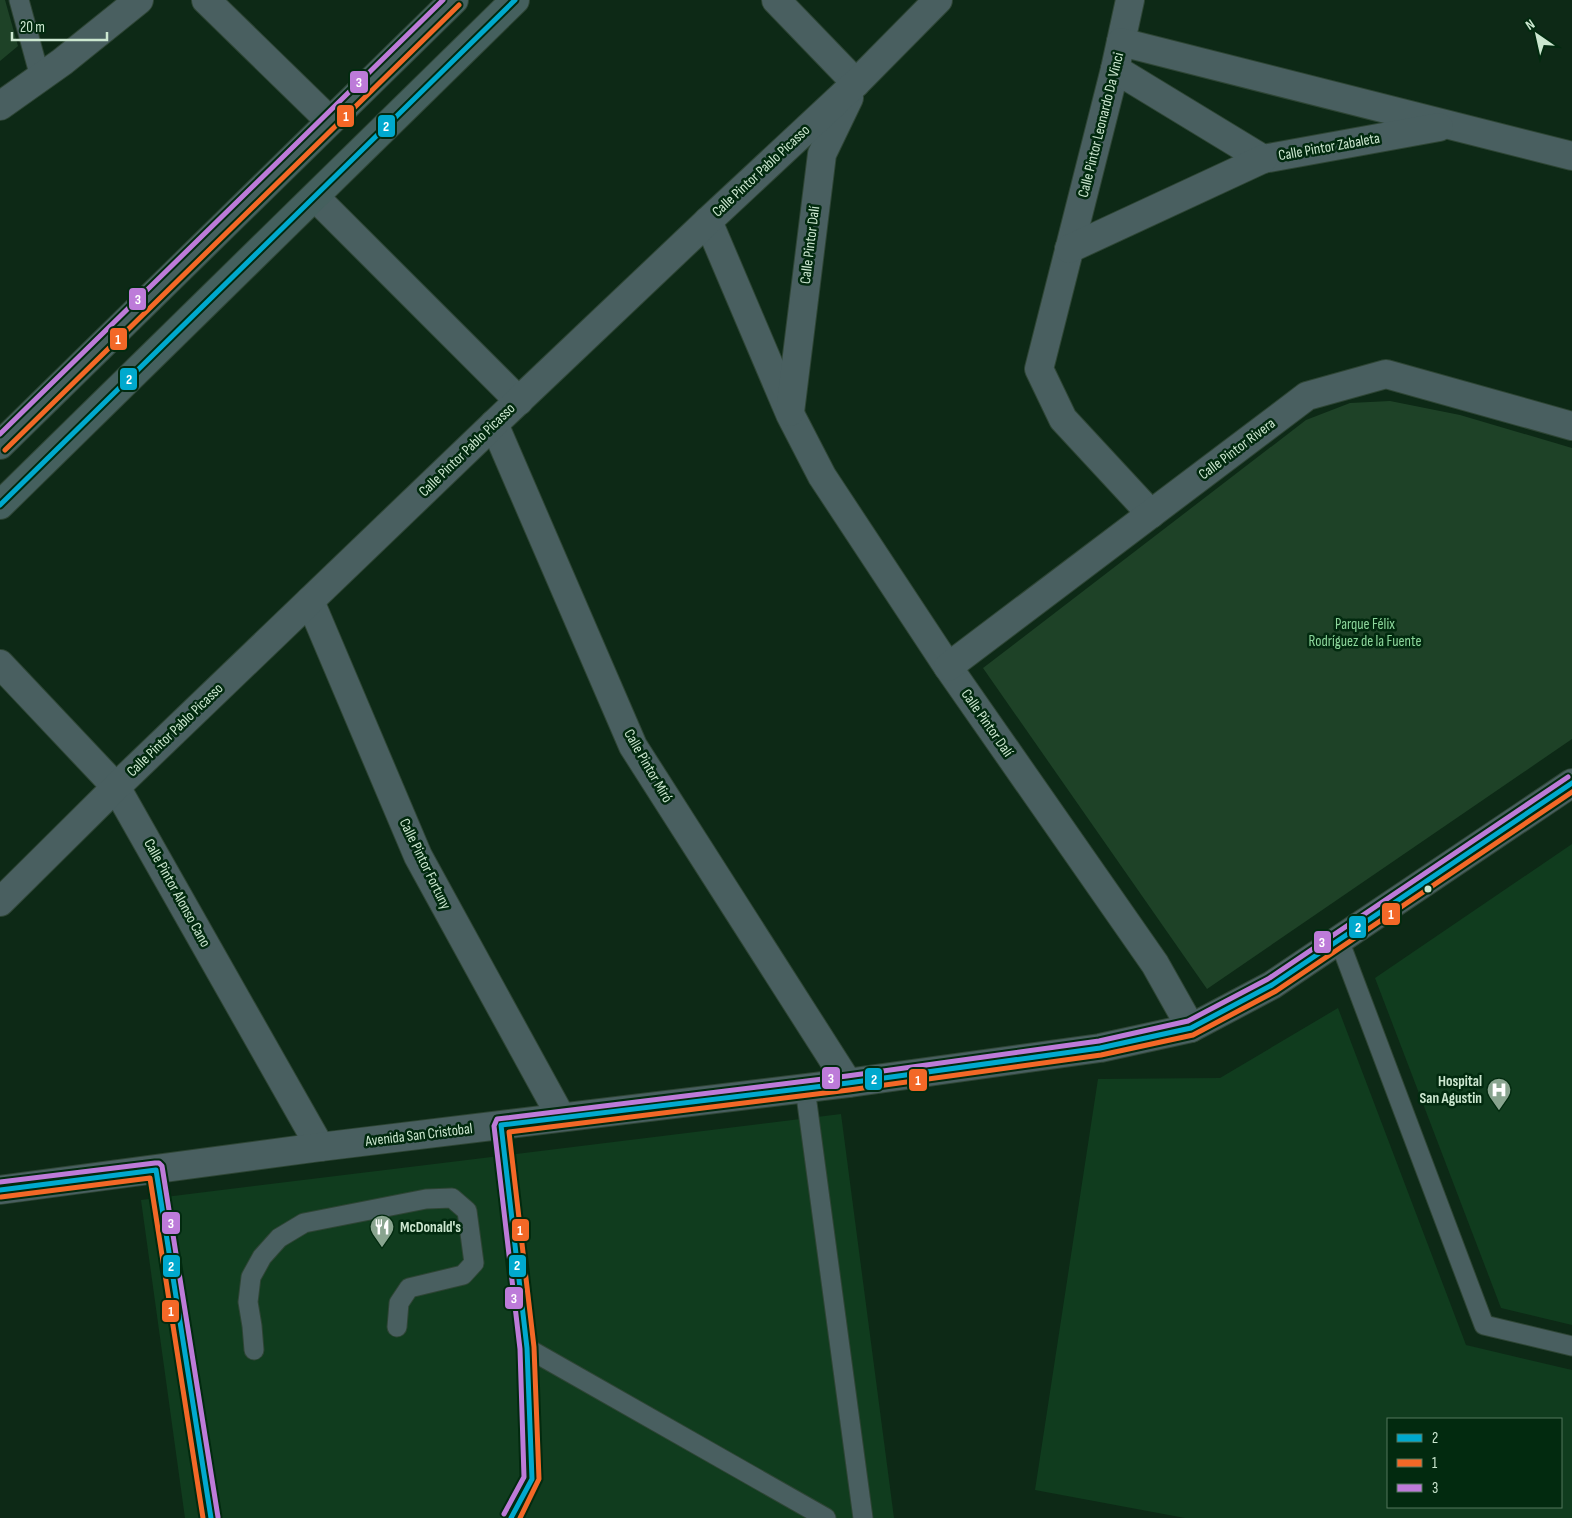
<svg xmlns="http://www.w3.org/2000/svg" width="1572" height="1518" viewBox="0 0 1572 1518" font-family="'Sofia Sans Condensed',sans-serif">
	<style>
		.built { fill: #103c1e; fill-rule: evenodd }
		.green { fill: #1e4227 }
		.lines { fill: none; stroke-linecap: round; stroke-linejoin: round }
		.service-casing { stroke: #2e4535; stroke-width: 21 }
		.pedestrian-casing { stroke: #2e4535; stroke-width: 30 }
		.minor-casing { stroke: #2e4535; stroke-width: 30 }
		.tertiary-casing { stroke: #2e4535; stroke-width: 30 }
		.secondary-casing { stroke: #2e4535; stroke-width: 30 }
		.service { stroke: #495f60; stroke-width: 19 }
		.pedestrian { stroke: #495f60; stroke-width: 28 }
		.minor { stroke: #495f60; stroke-width: 28 }
		.tertiary { stroke: #495f60; stroke-width: 28 }
		.secondary { stroke: #45605e; stroke-width: 28 }
		.bus-1-casing { stroke: #022a0f; stroke-width: 9 }
		.bus-2-casing { stroke: #022a0f; stroke-width: 9 }
		.bus-3-casing { stroke: #022a0f; stroke-width: 9 }
		.bus-1 { stroke: #00a9ce; stroke-width: 5 }
		.bus-2 { stroke: #f36827; stroke-width: 5 }
		.bus-3 { stroke: #bd7bd9; stroke-width: 5 }
		.bus-dot { fill: #cce7d0; stroke: #022a0f; stroke-width: 2 }
		.labels { text-anchor: middle; dominant-baseline: central; stroke-width: 5; stroke-linejoin: round; paint-order: stroke }
		.street-label { font-size: 15px; fill: #cce7d0; stroke: #022a0f }
		.park-label { font-size: 15px; fill: #8dd79c; stroke: #022a0f }
		.poi-label { font-size: 15px; font-weight: bold; fill: #cce7d0; stroke: #022a0f; text-anchor: end }
		.line-badge { stroke: #022a0f; stroke-width: 2 }
		.badge-label { font-size: 14px; text-anchor: middle; font-weight: bold; fill: #fff }
	</style>
	<rect width="100%" height="100%" fill="#0d2916"/>
	<!-- built -->
	<g class="built">
		<polygon points="1572,844 1572,1325 1501,1308 1375,978"/>
		<path d="M1338,1008L1466,1345L1572,1370V1518H1185L1035,1490L1098,1079L1220,1078ZM1388,1419H1561V1507H1388Z"/>
		<polygon points="841,1114 894,1518 185,1518 141,1200"/>
	</g>
	<!-- green -->
	<g class="green">
		<polygon points="0,0 5,0 18,46 0,61"/>
		<polygon points="1390,401 1460,415 1572,448 1572,739 1207,989 983,668 1306,420 1350,403"/>
	</g>
	<g class="lines">
		<defs>
			<g id="service">
				<polyline points="19,0 40,77"/>
				<polyline points="1339,940 1484,1325 1572,1346"/>
				<polyline points="805,1088 863,1518"/>
				<polyline points="501,1125 527,1348 532,1479 511,1518"/>
				<polyline points="156,1170 211,1518"/>
				<polyline points="527,1348 826,1518"/>
				<polyline points="254,1350 252,1326 248,1302 251,1277 262,1257 279,1238 304,1223 426,1199 452,1198 467,1211 474,1263 463,1275 409,1288 399,1303 397,1327"/>
			</g>
			<g id="pedestrian">
				<polyline points="206,0 330,121"/>
				<polyline points="776,0 856,83"/>
				<polyline points="315,197 519,401"/>
			</g>
			<g id="minor">
				<polyline points="1130,0 1115,69 1039,369 1063,419 1151,514"/>
				<polyline points="1121,42 1572,156"/>
				<polyline points="1115,69 1263,159 1439,127"/>
				<polyline points="708,221 790,414 822,476 948,667 1155,964 1191,1028"/>
				<polyline points="1069,249 1263,159"/>
				<polyline points="790,412 822,154 849,98"/>
				<polyline points="494,424 633,746 848,1083"/>
				<polyline points="310,601 418,856 561,1117"/>
				<polyline points="0,664 116,787 320,1147"/>
				<polyline points="948,667 1307,396 1386,374 1572,426"/>
				<polyline points="0,902 116,787 494,424 708,221 856,83 938,0"/>
			</g>
			<g id="tertiary">
				<polyline points="0,106 62,62 139,0"/>
				<polyline points="0,1190 320,1147 848,1083 1100,1048 1191,1028 1272,985 1572,783"/>
			</g>
			<g id="secondary">
				<polyline points="0,445 454,0"/>
				<polyline points="0,505 515,0"/>
			</g>
		</defs>
		<!-- service casing -->
		<use href="#service" class="service-casing"/>
		<!-- pedestrian casing -->
		<use href="#pedestrian" class="pedestrian-casing"/>
		<!-- minor casing -->
		<use href="#minor" class="minor-casing"/>
		<!-- tertiary casing -->
		<use href="#tertiary" class="tertiary-casing"/>
		<!-- secondary casing -->
		<use href="#secondary" class="secondary-casing"/>
		<!-- service -->
		<use href="#service" class="service"/>
		<!-- pedestrian -->
		<use href="#pedestrian" class="pedestrian"/>
		<!-- minor -->
		<use href="#minor" class="minor"/>
		<!-- tertiary -->
		<use href="#tertiary" class="tertiary"/>
		<!-- secondary -->
		<use href="#secondary" class="secondary"/>
		<defs>
			<g id="bus-1">
				<polyline points="0,505 515,0"/>
				<polyline points="0,1190 156,1170 211,1518"/>
				<polyline points="511,1518 532,1479 527,1348 501,1125 848,1083 1100,1048 1191,1028 1272,985 1572,783"/>
			</g>
			<g id="bus-2">
				<polyline points="5,450 459,5"/>
				<polyline points="1,1197 150,1178 203,1518"/>
				<polyline points="520,1518 539,1479 534,1347 509,1132 849,1090 1101,1055 1193,1035 1276,991 1572,792"/>
			</g>
			<g id="bus-3">
				<polyline points="0,434 443,0"/>
				<polyline points="0,1182 155,1163 159,1163 162,1166 218,1517"/>
				<polyline points="504,1514 524,1477 520,1349 494,1126 497,1119 847,1076 1099,1041 1188,1021 1268,979 1568,777"/>
			</g>
		</defs>
		<!-- bus-1 casing -->
		<use href="#bus-1" class="bus-1-casing"/>
		<!-- bus-2 casing -->
		<use href="#bus-2" class="bus-2-casing"/>
		<!-- bus-3 casing -->
		<use href="#bus-3" class="bus-3-casing"/>
		<!-- bus-1 -->
		<use href="#bus-1" class="bus-1"/>
		<!-- bus-2 -->
		<use href="#bus-2" class="bus-2"/>
		<!-- bus-3 -->
		<use href="#bus-3" class="bus-3"/>
	</g>
	<!-- icons -->
	<defs>
		<symbol id="hospital-pin" viewBox="-11 -11 22 30"><path d="M0 17L-7.5 6A9.5 9.5 0 1 1 7.5 6Z" fill="#89a48f" stroke="#022a0f"/><path d="M-5-5h3v3.5h4V-5h3V5h-3V1.5h-4V5h-3Z" fill="#fff"/></symbol>
		<symbol id="restaurant-pin" viewBox="-11 -11 22 30"><path d="M0 17L-7.5 6A9.5 9.5 0 1 1 7.5 6Z" fill="#89a48f" stroke="#022a0f"/><path d="M-5-6h1v4h1v-4h1v4h1v-4h1v5L-1.5 .5V6h-2V.5L-5-1ZM5-6V6H3V1.5H1.5Q1.5-4 5-6Z" fill="#fff"/></symbol>
	</defs>
	<g fill-rule="evenodd">
		<use href="#hospital-pin" x="1485" y="1076" width="28" height="38"/>
		<use href="#restaurant-pin" x="368" y="1213" width="28" height="38"/>
	</g>
	<!-- markers -->
	<circle class="bus-dot" cx="1428" cy="889" r="4.5"/>
	<g class="labels">
		<!-- street labels -->
		<g class="street-label">
			<text transform="translate(1101 125) rotate(-76)">Calle Pintor Leonardo Da Vinci</text>
			<text transform="translate(1329 147) rotate(-10)">Calle Pintor Zabaleta</text>
			<text transform="translate(761 171) rotate(-43)">Calle Pintor Pablo Picasso</text>
			<text transform="translate(810 245) rotate(-83)">Calle Pintor Dalí</text>
			<text transform="translate(1237 449) rotate(-37)">Calle Pintor Rivera</text>
			<text transform="translate(467 450) rotate(-44)">Calle Pintor Pablo Picasso</text>
			<text transform="translate(987 723) rotate(55)">Calle Pintor Dalí</text>
			<text transform="translate(175 730) rotate(-44)">Calle Pintor Pablo Picasso</text>
			<text transform="translate(648 766) rotate(60)">Calle Pintor Miró</text>
			<text transform="translate(425 864) rotate(64)">Calle Pintor Fortuny</text>
			<text transform="translate(177 893) rotate(61)">Calle Pintor Alonso Cano</text>
			<text transform="translate(419 1135) rotate(-7)">Avenida San Cristobal</text>
		</g>
		<!-- park labels -->
		<g class="park-label">
			<text x="1365" y="624">Parque Félix<tspan x="1365" dy="17">Rodríguez de la Fuente</tspan></text>
		</g>
		<!-- poi labels -->
		<g class="poi-label">
			<text x="1482" y="1081">Hospital<tspan x="1482" dy="17">San Agustin</tspan></text>
			<text x="400" y="1227" text-anchor="start">McDonald's</text>
		</g>
	</g>
	<g class="line-badge">
		<rect x="349" y="70" width="20" height="24" rx="5" fill="#bd7bd9"/>
		<rect x="336" y="104" width="19" height="24" rx="5" fill="#f36827"/>
		<rect x="377" y="114" width="19" height="24" rx="5" fill="#00a9ce"/>
		<rect x="128" y="287" width="19" height="24" rx="5" fill="#bd7bd9"/>
		<rect x="109" y="327" width="19" height="24" rx="5" fill="#f36827"/>
		<rect x="119" y="367" width="19" height="24" rx="5" fill="#00a9ce"/>
		<rect x="1381" y="902" width="20" height="24" rx="5" fill="#f36827"/>
		<rect x="1348" y="915" width="19" height="24" rx="5" fill="#00a9ce"/>
		<rect x="1313" y="930" width="19" height="24" rx="5" fill="#bd7bd9"/>
		<rect x="821" y="1066" width="20" height="24" rx="5" fill="#bd7bd9"/>
		<rect x="864" y="1067" width="19" height="24" rx="5" fill="#00a9ce"/>
		<rect x="908" y="1068" width="20" height="24" rx="5" fill="#f36827"/>
		<rect x="161" y="1211" width="20" height="24" rx="5" fill="#bd7bd9"/>
		<rect x="511" y="1218" width="19" height="24" rx="5" fill="#f36827"/>
		<rect x="508" y="1254" width="19" height="24" rx="5" fill="#00a9ce"/>
		<rect x="162" y="1254" width="19" height="24" rx="5" fill="#00a9ce"/>
		<rect x="504" y="1286" width="20" height="24" rx="5" fill="#bd7bd9"/>
		<rect x="161" y="1299" width="19" height="24" rx="5" fill="#f36827"/>
	</g>
	<g class="badge-label">
		<text x="359" y="87">3</text>
		<text x="346" y="121">1</text>
		<text x="386" y="131">2</text>
		<text x="138" y="304">3</text>
		<text x="118" y="344">1</text>
		<text x="129" y="384">2</text>
		<text x="1391" y="919">1</text>
		<text x="1358" y="932">2</text>
		<text x="1322" y="947">3</text>
		<text x="831" y="1083">3</text>
		<text x="874" y="1084">2</text>
		<text x="918" y="1085">1</text>
		<text x="171" y="1228">3</text>
		<text x="520" y="1235">1</text>
		<text x="517" y="1270">2</text>
		<text x="171" y="1271">2</text>
		<text x="514" y="1303">3</text>
		<text x="171" y="1316">1</text>
	</g>
	<!-- legend -->
	<rect x="1387" y="1418" width="175" height="90" fill="#022a0f" stroke="#53765c"/>
	<rect x="1397" y="1434" width="25" height="8" fill="#00a9ce" stroke="#53765c"/>
	<text x="1432" y="1443" font-size="15" fill="#cce7d0">2</text>
	<rect x="1397" y="1459" width="25" height="8" fill="#f36827" stroke="#53765c"/>
	<text x="1432" y="1468" font-size="15" fill="#cce7d0">1</text>
	<rect x="1397" y="1484" width="25" height="8" fill="#bd7bd9" stroke="#53765c"/>
	<text x="1432" y="1493" font-size="15" fill="#cce7d0">3</text>
	<!-- north arrow -->
	<g transform="translate(1537 35) rotate(326)" stroke="#022a0f" stroke-width="4" paint-order="stroke">
	<path d="M0-4L9 19L0 12L-9 19Z" fill="#cce7d0"/>
	<text y="-8" font-size="14" font-weight="bold" text-anchor="middle" fill="#cce7d0">N</text>
	</g>
	<!-- scale -->
	<path d="M12 32v8h95v-8" fill="none" stroke="#cce7d0" stroke-width="2.5"/>
	<text x="20" y="32" font-size="15" fill="#cce7d0" stroke="#022a0f" stroke-width="4" paint-order="stroke">20 m</text>
</svg>
